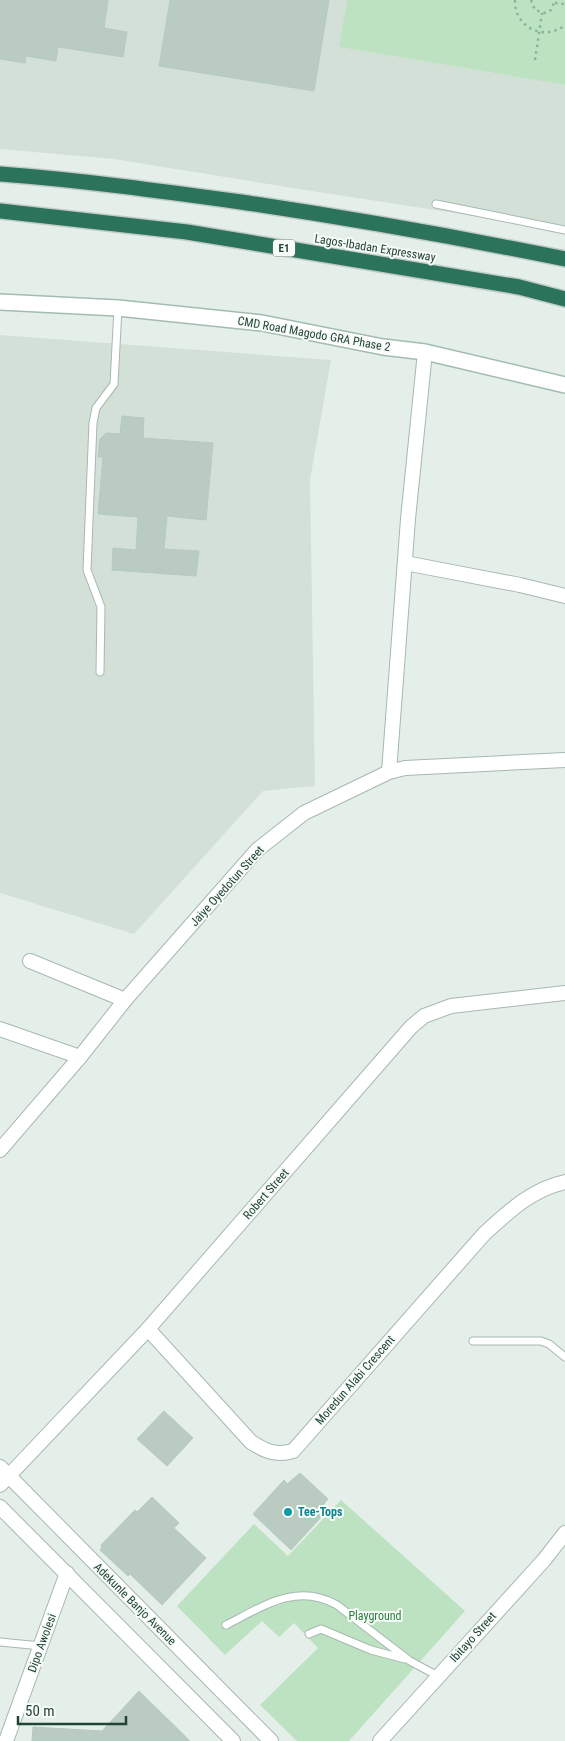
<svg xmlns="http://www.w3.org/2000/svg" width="565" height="1741" viewBox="0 0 565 1741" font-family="'Roboto Condensed',sans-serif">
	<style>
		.built { fill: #d3e0d8 }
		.green { fill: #bde2c2 }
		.building { fill: #bacbc2; stroke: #b7cabf }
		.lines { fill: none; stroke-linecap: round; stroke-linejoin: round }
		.lane-casing { stroke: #a7b8b0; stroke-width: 9 }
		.street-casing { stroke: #a7b8b0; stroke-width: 16 }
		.secondary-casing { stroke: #a2bcb0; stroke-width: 18 }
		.highway-casing { stroke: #c1cbc7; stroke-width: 18 }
		.path { stroke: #83b69f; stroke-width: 2.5; stroke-dasharray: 2.5 4; stroke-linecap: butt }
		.lane { stroke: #fff; stroke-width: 7 }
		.street { stroke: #fff; stroke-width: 14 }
		.secondary { stroke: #fff; stroke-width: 15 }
		.highway { stroke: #2b735a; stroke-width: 15 }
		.culture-dot { fill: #0f9aa8; stroke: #f7fbf8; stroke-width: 2 }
		.labels { text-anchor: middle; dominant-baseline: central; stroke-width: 4; stroke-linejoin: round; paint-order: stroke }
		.shield { fill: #f7fbf8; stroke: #627b70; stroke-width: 1 }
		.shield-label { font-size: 11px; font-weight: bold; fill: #224436 }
		.street-label { font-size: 12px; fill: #224436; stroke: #f7fbf8 }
		.culture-label { font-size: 12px; font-weight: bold; fill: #0d838f; stroke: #f7fbf8; text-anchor: start }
		.park-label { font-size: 12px; fill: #287f3e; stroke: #f7fbf8 }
	</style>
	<rect width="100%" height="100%" fill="#e5efe9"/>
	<!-- built -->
	<g class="built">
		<polygon points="0,0 347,0 340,47 565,85 565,230 318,192 114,159 0,149"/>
		<polygon points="0,335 331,360 310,480 315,786 263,791 134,934 0,893"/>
	</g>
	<!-- green -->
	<g class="green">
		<polygon points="347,0 565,0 565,85 339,47"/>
		<polygon points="341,1500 465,1611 349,1741 297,1741 260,1705 318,1648 294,1623 279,1637 262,1621 225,1655 177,1606 254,1524 288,1556"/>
	</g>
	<!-- building -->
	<g class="building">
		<polygon points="0,0 108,0 104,28 127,32 123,57 58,47 56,61 26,56 25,63 0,59"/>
		<polygon points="170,0 329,0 314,91 159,66"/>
		<polygon points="122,416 144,418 143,438 213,443 206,520 167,516 164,549 199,551 196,576 112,570 113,548 136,550 138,517 98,514 103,457 98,457 100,439 106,433 120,434"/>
		<polygon points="164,1411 193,1438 167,1466 137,1439"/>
		<polygon points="300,1473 328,1499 319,1510 323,1515 291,1550 253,1514 284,1480 287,1484"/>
		<polygon points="152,1497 179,1523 174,1528 206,1558 162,1605 130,1574 128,1576 100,1550 102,1547 101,1545 135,1510 137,1512"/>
		<polygon points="139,1691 190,1741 32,1741 33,1727 102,1731"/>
	</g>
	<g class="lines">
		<defs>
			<g id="lane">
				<polyline points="436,204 565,230"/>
				<polyline points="100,672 101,607 87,570 93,423 96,408 114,384 118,308"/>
				<polyline points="473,1341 541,1341 549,1344 565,1357"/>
				<path d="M226,1625C262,1607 296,1582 337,1605L410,1661L438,1676"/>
				<polyline points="309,1634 321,1629 371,1650 405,1659"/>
				<polyline points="0,1642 41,1646"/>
			</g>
			<g id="street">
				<polyline points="405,563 520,585 565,596"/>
				<polyline points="389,772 408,519 425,352"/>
				<polyline points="30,961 125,1000"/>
				<polyline points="0,1029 80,1057"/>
				<polyline points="0,1150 80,1057 125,1000 257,850 304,813 389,772 405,768 565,760"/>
				<path d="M148,1329L251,1442C265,1451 276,1456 293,1451L484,1234C508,1212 532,1189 565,1182"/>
				<polyline points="0,1467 271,1741"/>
				<polyline points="0,1485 148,1329 411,1027 424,1016 451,1006 565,993"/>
				<polyline points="0,1507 233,1741"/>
				<polyline points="6,1741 67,1573"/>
				<polyline points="380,1741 544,1560 565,1533"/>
			</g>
			<polyline id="secondary" points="0,302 118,308 262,323 383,347 425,352 565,385"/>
			<g id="highway">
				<path d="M0,174C80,180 161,191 241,202C349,218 457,237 565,259"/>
				<polyline points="0,211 187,232 519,287 565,299"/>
			</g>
		</defs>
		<!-- lane casing -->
		<use href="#lane" class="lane-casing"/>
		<!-- street casing -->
		<use href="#street" class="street-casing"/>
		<!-- secondary casing -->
		<use href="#secondary" class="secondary-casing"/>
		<!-- highway casing -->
		<use href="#highway" class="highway-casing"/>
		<!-- path -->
		<g class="path">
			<path d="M515,0C514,27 544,42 565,25"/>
			<polyline points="531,0 535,10 545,13 551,10 555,0"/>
			<polyline points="555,3 565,4"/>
			<polyline points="535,60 542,13"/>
		</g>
		<!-- lane -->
		<use href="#lane" class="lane"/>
		<!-- street -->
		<use href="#street" class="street"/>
		<!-- secondary -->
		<use href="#secondary" class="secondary"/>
		<!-- highway -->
		<use href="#highway" class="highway"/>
	</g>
	<!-- markers -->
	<circle class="culture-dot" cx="288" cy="1512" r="5"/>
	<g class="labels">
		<!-- shield labels -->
		<rect class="shield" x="273" y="239.5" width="22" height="17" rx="4"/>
		<g class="shield-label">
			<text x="284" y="248">E1</text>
		</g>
		<!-- street labels -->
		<g class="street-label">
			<text transform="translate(375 248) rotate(9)">Lagos-Ibadan Expressway</text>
			<text transform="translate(314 334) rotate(10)">CMD Road Magodo GRA Phase 2</text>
			<text transform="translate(227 886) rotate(-48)">Jaiye Oyedotun Street</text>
			<text transform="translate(266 1194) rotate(-49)">Robert Street</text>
			<text transform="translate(355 1380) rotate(-49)">Moredun Alabi Crescent</text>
			<text transform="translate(135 1604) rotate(45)">Adekunle Banjo Avenue</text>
			<text transform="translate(473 1637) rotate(-48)">Ibitayo Street</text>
			<text transform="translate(42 1643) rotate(-70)">Dipo Awolesi</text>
		</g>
		<!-- culture labels -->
		<g class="culture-label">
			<text x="298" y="1512">Tee-Tops</text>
		</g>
		<!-- park labels -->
		<g class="park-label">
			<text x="375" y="1616">Playground</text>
		</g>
	</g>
	<!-- scale -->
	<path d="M18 1716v8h108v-8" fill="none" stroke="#224436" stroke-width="2.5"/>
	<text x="25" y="1716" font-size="15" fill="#224436" stroke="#f7fbf8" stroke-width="4" paint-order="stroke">50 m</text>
</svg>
